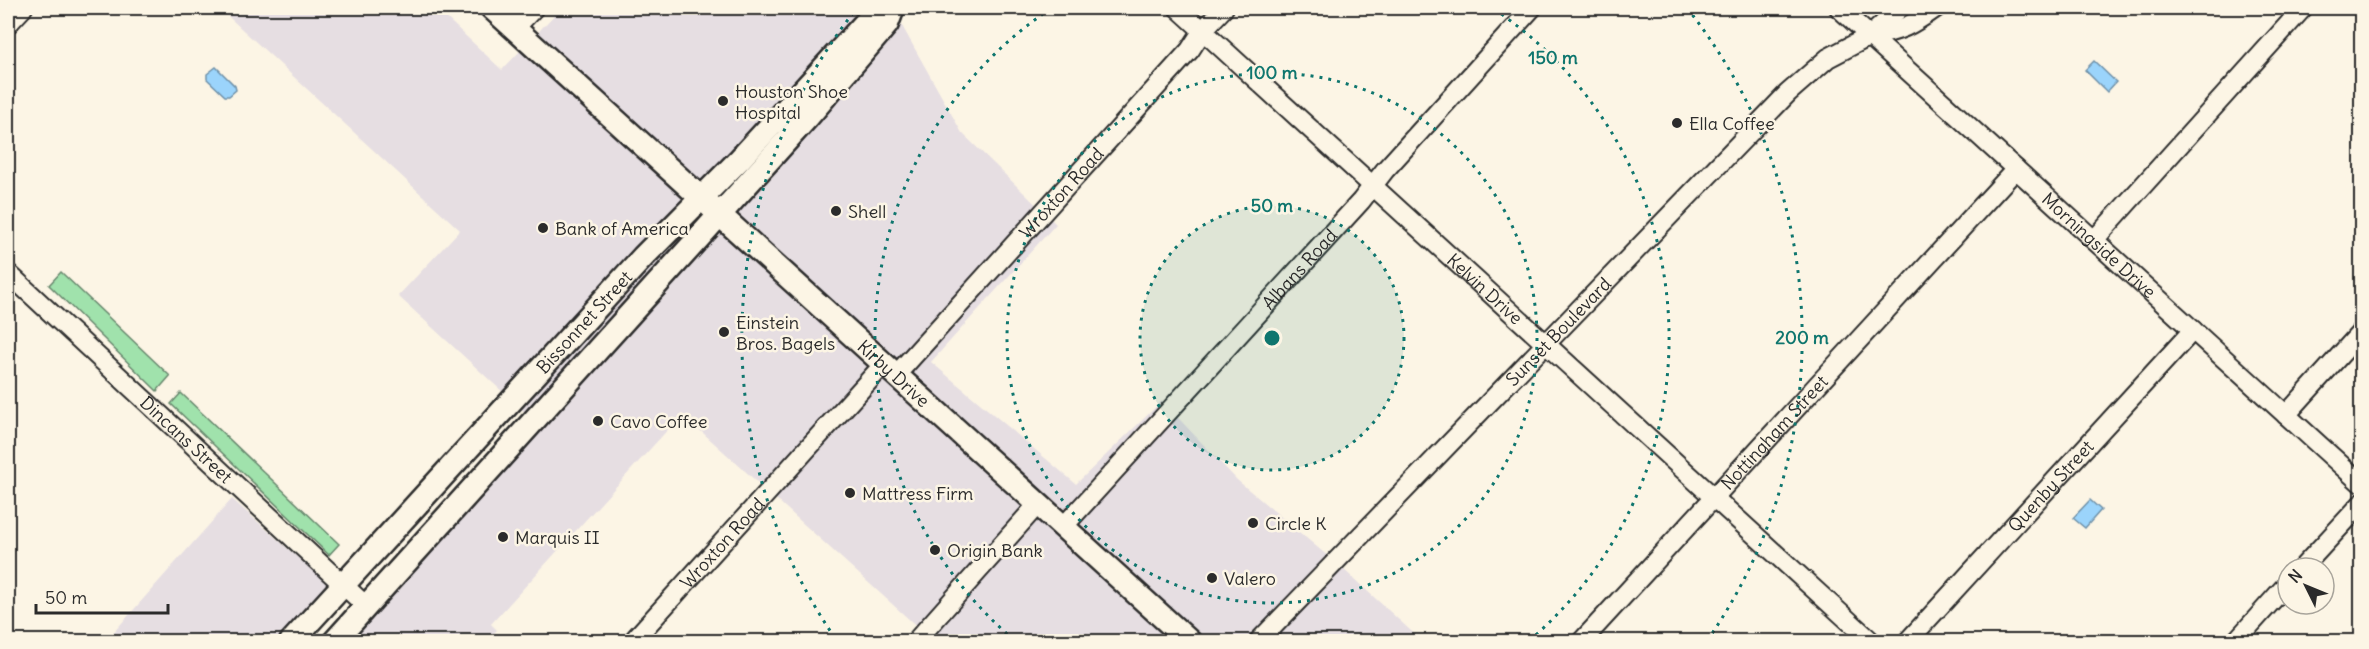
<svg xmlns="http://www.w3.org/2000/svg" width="2369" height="649" viewBox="0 0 2369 649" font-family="Delius,sans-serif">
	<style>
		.built { fill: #e6dee2 }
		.green { fill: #a0e2ac; stroke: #66866c; stroke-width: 1.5 }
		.water { fill: #9bd4fb; stroke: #6e90a8; stroke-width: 1.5 }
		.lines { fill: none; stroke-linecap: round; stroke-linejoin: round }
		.minor-casing { stroke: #2b2b2b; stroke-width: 22 }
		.major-casing { stroke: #2b2b2b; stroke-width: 27 }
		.minor { stroke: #fcf5e5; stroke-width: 18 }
		.major { stroke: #fcf5e5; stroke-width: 22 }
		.ring { fill: none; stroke: #0f766e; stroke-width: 3; stroke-dasharray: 3 6 }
		.poi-dot { fill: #2b2b2b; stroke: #fcf5e5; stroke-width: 2 }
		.labels { text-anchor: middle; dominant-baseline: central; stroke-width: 5; stroke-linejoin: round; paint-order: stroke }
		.poi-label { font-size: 18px; fill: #2b2b2b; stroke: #fcf5e5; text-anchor: start }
		.street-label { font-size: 18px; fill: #2b2b2b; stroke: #fcf5e5 }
		.centre { fill: #0f766e; stroke: #fcf5e5; stroke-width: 3 }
		.ring-label { font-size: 18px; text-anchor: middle; font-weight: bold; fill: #0f766e; stroke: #fcf5e5; stroke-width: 5; stroke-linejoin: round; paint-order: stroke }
	</style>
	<rect width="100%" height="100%" fill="#fcf5e5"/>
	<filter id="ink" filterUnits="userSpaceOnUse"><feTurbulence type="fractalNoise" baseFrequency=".0167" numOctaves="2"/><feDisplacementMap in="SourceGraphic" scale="12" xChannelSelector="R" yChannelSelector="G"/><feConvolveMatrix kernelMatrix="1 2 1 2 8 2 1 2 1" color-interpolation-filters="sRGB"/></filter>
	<g filter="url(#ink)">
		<!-- built -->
		<g class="built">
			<polygon points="219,8 436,8 502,70 561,8 892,8 962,133 1056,224 931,362 1076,484 1162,401 1237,480 1342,568 1422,641 933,641 682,414 491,624 497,630 486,641 345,641 540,426 398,296 460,230"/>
			<polygon points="232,499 330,586 281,641 105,642"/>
		</g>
		<!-- green -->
		<g class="green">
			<polygon points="61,272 170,376 157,391 49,285"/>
			<polygon points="181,393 339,544 329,555 171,404"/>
		</g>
		<!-- water -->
		<g class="water">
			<polygon points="2094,61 2116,82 2107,92 2085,70"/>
			<polygon points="216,67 235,86 236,90 229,96 225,96 207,79 207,74"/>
			<polygon points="2090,500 2101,510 2085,528 2073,518"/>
		</g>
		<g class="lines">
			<defs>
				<g id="minor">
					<path id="s1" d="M1178,8L1872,642"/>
					<path id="s2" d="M1839,8L2362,484"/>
					<polyline points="8,24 23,8"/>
					<polyline points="515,28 534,8"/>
					<path d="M1870,36C1900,32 1912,25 1936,8"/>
					<polyline points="2094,240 2303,8"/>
					<path id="s3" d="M8,273L366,606"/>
					<path id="s4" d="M896,375L1190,50L1203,30L1224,8"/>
					<polyline points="2286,415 2362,331"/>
					<path id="s5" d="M1063,527L1361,201L1385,170L1532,8"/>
					<polyline points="2302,568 2362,503"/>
					<path id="s6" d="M632,642L884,364"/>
					<polyline points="915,642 1038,504"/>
					<path id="s7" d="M1258,642L1788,93L1828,58L1870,36L1900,8"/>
					<path id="s8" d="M1581,642L2016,169"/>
					<path id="s9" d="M1907,642L2193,330"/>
					<polyline points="2235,642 2288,583"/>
				</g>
				<g id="major">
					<path id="s10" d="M492,8L1190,642"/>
					<path id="s11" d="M291,642L643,257L740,159L879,8"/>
					<polyline points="334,642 806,119 887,24 893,8"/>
				</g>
			</defs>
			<!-- minor casing -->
			<use href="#minor" class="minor-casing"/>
			<!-- major casing -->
			<use href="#major" class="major-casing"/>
			<!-- minor -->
			<use href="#minor" class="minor"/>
			<!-- major -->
			<use href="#major" class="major"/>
		</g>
	</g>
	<!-- distance rings -->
	<circle cx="1272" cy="338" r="132" fill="#0f766e" fill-opacity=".12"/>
	<g class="ring">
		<circle cx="1272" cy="338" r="132"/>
		<circle cx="1272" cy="338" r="265"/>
		<path d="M1014 640A397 397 0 0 1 1050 9M1494 9A397 397 0 0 1 1530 640"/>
		<path d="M835 638A530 530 0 0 1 857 8M1687 8A530 530 0 0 1 1709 638"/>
	</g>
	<!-- markers -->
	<g class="poi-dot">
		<circle cx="723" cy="101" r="6"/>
		<circle cx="1677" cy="123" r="6"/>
		<circle cx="836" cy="211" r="6"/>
		<circle cx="543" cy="228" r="6"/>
		<circle cx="724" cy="332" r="6"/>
		<circle cx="598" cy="421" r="6"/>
		<circle cx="850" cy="493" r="6"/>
		<circle cx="1253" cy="523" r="6"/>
		<circle cx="503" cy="537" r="6"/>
		<circle cx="935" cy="550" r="6"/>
		<circle cx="1212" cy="578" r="6"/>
	</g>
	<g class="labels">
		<!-- poi labels -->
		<g class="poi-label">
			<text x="735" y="91">Houston Shoe<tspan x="735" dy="21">Hospital</tspan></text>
			<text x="1689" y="123">Ella Coffee</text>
			<text x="848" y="211">Shell</text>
			<text x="555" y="228">Bank of America</text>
			<text x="736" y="322">Einstein<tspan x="736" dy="21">Bros. Bagels</tspan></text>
			<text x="610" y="421">Cavo Coffee</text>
			<text x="862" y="493">Mattress Firm</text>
			<text x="1265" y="523">Circle K</text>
			<text x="515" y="537">Marquis II</text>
			<text x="947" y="550">Origin Bank</text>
			<text x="1224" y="578">Valero</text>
		</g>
		<!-- street labels -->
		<g class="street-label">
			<text stroke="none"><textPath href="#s4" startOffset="246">Wroxton Road</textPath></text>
			<text stroke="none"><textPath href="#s2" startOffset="352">Morningside Drive</textPath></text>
			<text stroke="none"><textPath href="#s5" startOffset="350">Albans Road</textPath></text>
			<text stroke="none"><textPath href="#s1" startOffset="416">Kelvin Drive</textPath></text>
			<text stroke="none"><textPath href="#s11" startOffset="434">Bissonnet Street</textPath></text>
			<text stroke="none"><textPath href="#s7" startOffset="432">Sunset Boulevard</textPath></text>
			<text stroke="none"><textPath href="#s10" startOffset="543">Kirby Drive</textPath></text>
			<text stroke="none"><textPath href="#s8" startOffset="285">Nottingham Street</textPath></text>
			<text stroke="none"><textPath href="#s3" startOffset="244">Dincans Street</textPath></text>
			<text stroke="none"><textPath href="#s9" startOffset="212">Quenby Street</textPath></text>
			<text stroke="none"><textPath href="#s6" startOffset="134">Wroxton Road</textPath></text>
		</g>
	</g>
	<circle cx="1272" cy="338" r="9" class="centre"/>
	<g class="ring-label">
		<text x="1553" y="64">150 m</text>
		<text x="1272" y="79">100 m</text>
		<text x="1272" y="212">50 m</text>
		<text x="1802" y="344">200 m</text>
	</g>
	<!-- margin -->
	<rect width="2369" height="649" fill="none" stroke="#fcf5e5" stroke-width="30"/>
	<rect x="15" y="15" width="2339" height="619" fill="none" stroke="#2b2b2b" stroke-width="2" filter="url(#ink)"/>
	<!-- north arrow -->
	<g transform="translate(2306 586) rotate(313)"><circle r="28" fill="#fcf5e5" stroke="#a8a49b" stroke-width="1.5"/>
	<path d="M0-4.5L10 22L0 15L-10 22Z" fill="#2b2b2b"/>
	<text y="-9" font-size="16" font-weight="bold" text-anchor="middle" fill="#2b2b2b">N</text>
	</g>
	<!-- scale -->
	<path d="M36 604v9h132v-9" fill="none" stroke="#2b2b2b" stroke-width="3"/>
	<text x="45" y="604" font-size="18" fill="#2b2b2b" stroke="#fcf5e5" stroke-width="4.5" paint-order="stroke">50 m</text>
</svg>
